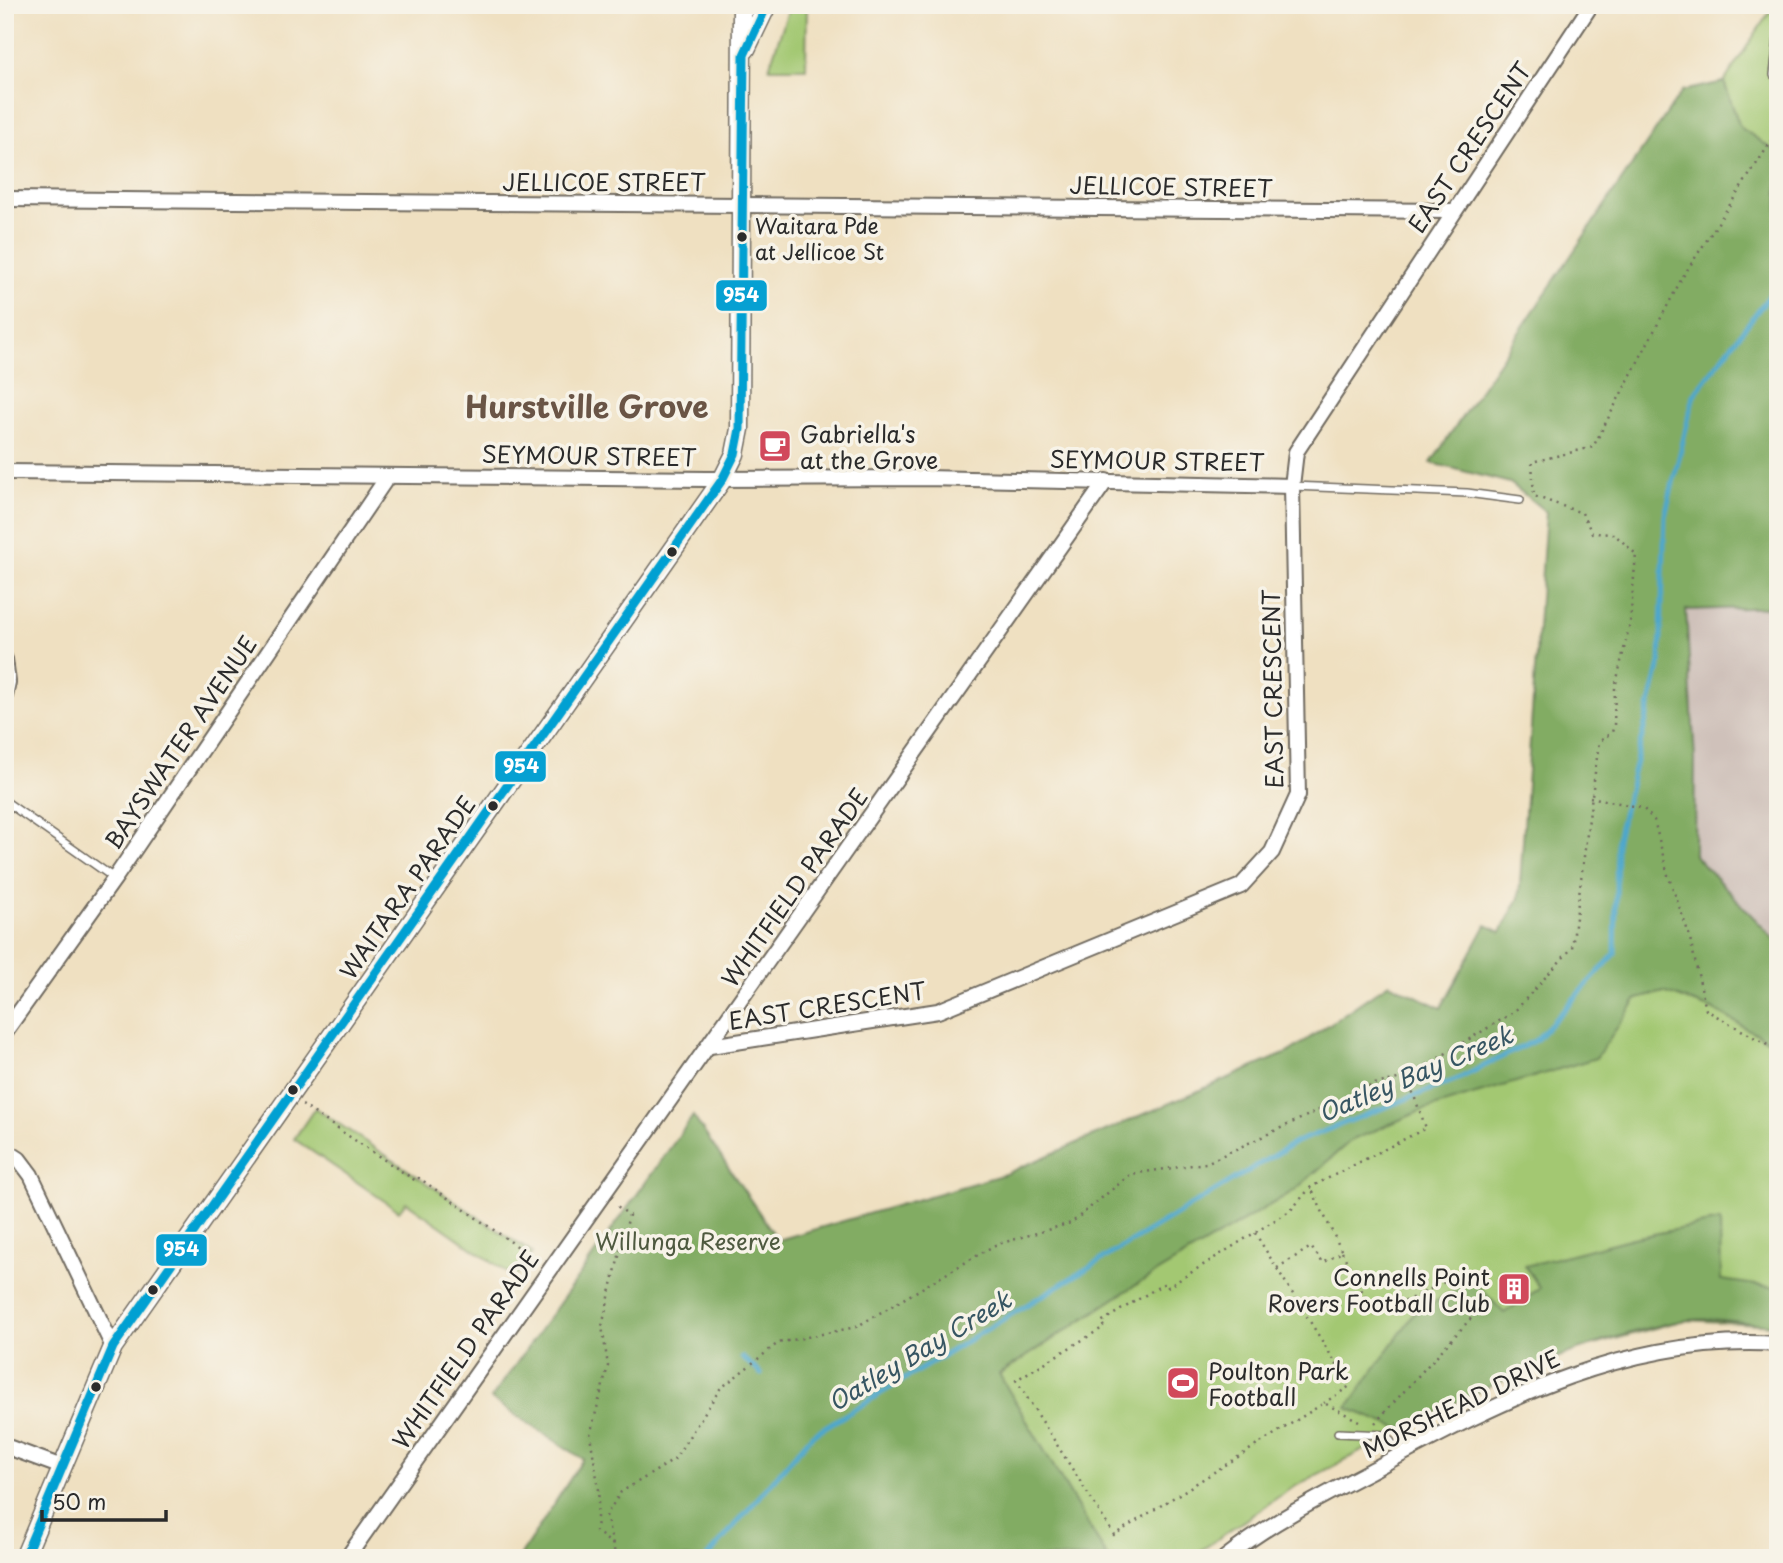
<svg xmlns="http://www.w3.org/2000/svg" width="1783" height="1563" viewBox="0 0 1783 1563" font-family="'Playpen Sans',sans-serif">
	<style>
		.industrial { fill: #cfc1ba }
		.green { fill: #a3c872; stroke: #677a4e; stroke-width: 2 }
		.forest { fill: #82ac64; stroke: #566c48; stroke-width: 2 }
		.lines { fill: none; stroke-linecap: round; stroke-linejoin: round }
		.stream { stroke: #4ea7cc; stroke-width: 5 }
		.service-casing { stroke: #706a60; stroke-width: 10 }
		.minor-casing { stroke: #706a60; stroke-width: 18 }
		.tertiary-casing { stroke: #706a60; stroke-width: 21 }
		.path { stroke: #706a60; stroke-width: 2.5; stroke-dasharray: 2 5; stroke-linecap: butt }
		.service { stroke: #fff; stroke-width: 7 }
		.minor { stroke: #fff; stroke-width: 14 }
		.tertiary { stroke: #fff; stroke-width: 18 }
		.bus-1-casing { stroke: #f7f3e8; stroke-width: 14 }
		.bus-1 { stroke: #06a0d2; stroke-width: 9 }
		.bus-dot { fill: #2b2b2b; stroke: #f7f3e8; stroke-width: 2.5 }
		.labels { text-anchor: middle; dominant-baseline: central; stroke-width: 7; stroke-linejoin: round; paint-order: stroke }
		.bus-label { font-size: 21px; fill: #2b2b2b; stroke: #f7f3e8; text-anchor: start }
		.street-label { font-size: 23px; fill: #2b2b2b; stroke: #f7f3e8 }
		.poi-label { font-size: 23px; fill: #2b2b2b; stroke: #f7f3e8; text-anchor: start }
		.park-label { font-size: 23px; fill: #4f5a40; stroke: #f7f3e8 }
		.water-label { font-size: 24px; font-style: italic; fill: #375663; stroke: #f7f3e8 }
		.district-label { font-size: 30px; font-weight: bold; fill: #6a5546; stroke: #f7f3e8 }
		.line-badge { stroke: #f7f3e8; stroke-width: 2.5 }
		.badge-label { font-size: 19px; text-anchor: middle; font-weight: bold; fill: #fff }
	</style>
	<rect width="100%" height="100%" fill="#f7f3e8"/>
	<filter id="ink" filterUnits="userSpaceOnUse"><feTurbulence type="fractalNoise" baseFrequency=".0143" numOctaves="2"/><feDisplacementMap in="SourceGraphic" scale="14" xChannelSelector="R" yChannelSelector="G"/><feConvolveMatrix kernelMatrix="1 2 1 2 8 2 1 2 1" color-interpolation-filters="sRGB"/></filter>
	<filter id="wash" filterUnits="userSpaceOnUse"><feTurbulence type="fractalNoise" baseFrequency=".00686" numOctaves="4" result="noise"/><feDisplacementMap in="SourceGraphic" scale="28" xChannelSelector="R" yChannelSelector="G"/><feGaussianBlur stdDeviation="1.57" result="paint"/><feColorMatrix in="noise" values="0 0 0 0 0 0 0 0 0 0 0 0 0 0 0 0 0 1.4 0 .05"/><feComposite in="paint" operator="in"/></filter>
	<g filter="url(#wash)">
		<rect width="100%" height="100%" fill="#efe0c1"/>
		<!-- industrial -->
		<polygon class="industrial" points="1778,607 1778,943 1694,855 1695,760 1686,609"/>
		<!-- green -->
		<g class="green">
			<polygon points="790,5 807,5 806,68 769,68"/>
			<polygon points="1774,5 1778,5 1778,153 1740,128 1724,82"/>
			<polygon points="1664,992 1712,1009 1778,1046 1778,1325 1684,1320 1569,1352 1454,1402 1290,1489 1190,1558 1108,1558 999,1375 1129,1289 1295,1190 1350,1141 1617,1025 1637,999"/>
			<polygon points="315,1108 532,1253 515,1278 406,1202 399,1211 294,1139"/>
		</g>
		<!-- forest -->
		<g class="forest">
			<polygon points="1724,82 1740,127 1778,153 1778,607 1686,610 1695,760 1694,855 1778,943 1778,1046 1712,1009 1664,992 1637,999 1596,1058 1423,1110 1350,1141 1295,1190 1129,1289 999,1374 1108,1558 519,1558 583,1459 491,1399 693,1116 778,1240 1005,1174 1289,1052 1389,983 1441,1008 1486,925 1501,932 1519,898 1546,512 1510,483 1431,463 1682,91"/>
			<path d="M1720,1221L1721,1280L1778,1288V1325C1750,1324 1708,1316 1681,1321C1583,1340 1490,1384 1402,1430L1347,1408L1414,1314L1473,1280L1504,1313L1540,1288L1525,1266L1633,1238Z"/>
		</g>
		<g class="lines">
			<!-- stream -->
			<g class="stream">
				<polyline points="742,1357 761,1374"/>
				<polyline points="707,1558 812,1435 1296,1142 1458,1079 1536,1040 1615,954 1617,839 1660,663 1665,516 1694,395 1778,284"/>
			</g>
		</g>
	</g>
	<g filter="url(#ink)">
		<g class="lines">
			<defs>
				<g id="service">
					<polyline points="1774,75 1778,38"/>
					<polyline points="1292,486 1467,493 1520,500"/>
					<polyline points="5,801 114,878"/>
					<polyline points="1338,1433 1386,1435 1400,1455"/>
				</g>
				<g id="minor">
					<polyline points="5,199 1454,211"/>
					<polyline points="5,472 707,479 926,478 1292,486"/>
					<polyline points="5,659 8,682 5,696"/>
					<polyline points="5,1032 115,878 388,476"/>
					<polyline points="710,1046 938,1011 1241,886 1272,852 1298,795 1292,486 1296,452 1591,5"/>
					<polyline points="5,1150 19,1159 31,1175 113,1347"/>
					<polyline points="5,1446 62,1467"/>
					<polyline points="347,1558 1106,481"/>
					<path d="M1225,1558C1271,1522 1324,1495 1376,1468C1502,1400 1630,1334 1778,1344"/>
				</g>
				<g id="tertiary">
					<polyline points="746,49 767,5"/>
					<polyline points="24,1558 113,1347 722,480 735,454 740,429 742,5"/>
				</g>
			</defs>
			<!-- service casing -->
			<use href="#service" class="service-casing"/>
			<!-- minor casing -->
			<use href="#minor" class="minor-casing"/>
			<!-- tertiary casing -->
			<use href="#tertiary" class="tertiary-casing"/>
			<!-- path -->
			<g class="path">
				<polyline points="1590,797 1643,808 1654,820 1668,875 1689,934 1706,1010 1778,1051"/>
				<polyline points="302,1105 416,1181 419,1178 537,1260"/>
				<polyline points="1255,1233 1350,1386 1324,1403"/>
				<polyline points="1342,1252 1375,1316 1457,1276"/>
				<polyline points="1277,1268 1311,1247 1323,1263 1342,1252 1311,1188"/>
				<polyline points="1359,1421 1324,1403 1114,1535 1016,1380 1104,1327 1101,1322 1165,1283 1168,1287 1291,1210 1311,1187 1426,1128 1407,1077"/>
				<polyline points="1375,1423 1485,1303"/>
				<polyline points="613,1545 596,1531 599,1490 590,1435 608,1366 602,1326 629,1215 617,1206"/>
				<polyline points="616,1558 606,1515 621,1492 674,1460 720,1389 778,1343 856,1327 995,1245 1071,1223 1131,1174 1206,1163 1375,1084 1407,1077 1514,1012 1572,948 1599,742 1612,732 1614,726 1615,688 1630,623 1636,554 1614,534 1592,533 1582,513 1534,496 1532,462 1593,447 1682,278 1778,131"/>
			</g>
			<!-- service -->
			<use href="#service" class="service"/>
			<!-- minor -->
			<use href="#minor" class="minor"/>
			<!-- tertiary -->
			<use href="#tertiary" class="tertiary"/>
			<defs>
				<polyline id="bus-1" points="24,1558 113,1347 722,480 735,454 740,429 744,55 767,5"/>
			</defs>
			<!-- bus-1 casing -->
			<use href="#bus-1" class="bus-1-casing"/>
			<!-- bus-1 -->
			<use href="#bus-1" class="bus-1"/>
		</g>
	</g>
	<!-- icons -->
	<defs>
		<symbol id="cafe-square" viewBox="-11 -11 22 22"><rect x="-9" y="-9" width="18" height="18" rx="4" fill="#d1495b" stroke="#f7f3e8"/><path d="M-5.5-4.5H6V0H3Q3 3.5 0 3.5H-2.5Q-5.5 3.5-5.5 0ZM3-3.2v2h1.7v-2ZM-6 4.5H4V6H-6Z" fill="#fff"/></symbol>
		<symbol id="building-square" viewBox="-11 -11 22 22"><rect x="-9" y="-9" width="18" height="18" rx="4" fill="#d1495b" stroke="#f7f3e8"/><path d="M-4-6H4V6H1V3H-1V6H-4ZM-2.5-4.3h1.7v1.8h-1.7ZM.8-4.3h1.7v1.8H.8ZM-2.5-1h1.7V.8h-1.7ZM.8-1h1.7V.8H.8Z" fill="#fff"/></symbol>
		<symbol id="stadium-square" viewBox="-11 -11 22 22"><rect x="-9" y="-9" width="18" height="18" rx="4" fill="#d1495b" stroke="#f7f3e8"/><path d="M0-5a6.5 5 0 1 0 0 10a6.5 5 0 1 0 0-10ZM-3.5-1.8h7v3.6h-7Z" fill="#fff"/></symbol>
	</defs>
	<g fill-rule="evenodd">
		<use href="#cafe-square" x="756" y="427" width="38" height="38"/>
		<use href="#building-square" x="1495" y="1270" width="38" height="38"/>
		<use href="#stadium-square" x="1164" y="1364" width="38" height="38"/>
	</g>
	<!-- markers -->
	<g class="bus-dot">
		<circle cx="742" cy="237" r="6"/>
		<circle cx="672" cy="552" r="6"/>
		<circle cx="493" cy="806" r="6"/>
		<circle cx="293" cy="1090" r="6"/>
		<circle cx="153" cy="1290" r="6"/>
		<circle cx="96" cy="1387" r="6"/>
	</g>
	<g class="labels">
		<!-- bus labels -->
		<g class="bus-label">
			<text x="755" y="225">Waitara Pde<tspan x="755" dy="26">at Jellicoe St</tspan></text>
		</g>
		<!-- street labels -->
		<g class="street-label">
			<text transform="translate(1469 147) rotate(-56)">EAST CRESCENT</text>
			<text x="604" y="181">JELLICOE STREET</text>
			<text transform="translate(1171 186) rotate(1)">JELLICOE STREET</text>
			<text transform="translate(589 455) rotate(1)">SEYMOUR STREET</text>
			<text transform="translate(1157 460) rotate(1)">SEYMOUR STREET</text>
			<text transform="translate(1272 689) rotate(-91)">EAST CRESCENT</text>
			<text transform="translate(180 742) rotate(-56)">BAYSWATER AVENUE</text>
			<text transform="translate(407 887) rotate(-55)">WAITARA PARADE</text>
			<text transform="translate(794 887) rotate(-55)">WHITFIELD PARADE</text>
			<text transform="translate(827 1005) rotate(-9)">EAST CRESCENT</text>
			<text transform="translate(465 1349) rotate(-55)">WHITFIELD PARADE</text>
			<text transform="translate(1461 1403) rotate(-26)">MORSHEAD DRIVE</text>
		</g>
		<!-- poi labels -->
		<g class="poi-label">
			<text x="800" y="433">Gabriella's<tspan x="800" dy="26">at the Grove</tspan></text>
			<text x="1490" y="1276" text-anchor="end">Connells Point<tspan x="1490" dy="26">Rovers Football Club</tspan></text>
			<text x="1208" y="1370">Poulton Park<tspan x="1208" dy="26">Football</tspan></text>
		</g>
		<!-- park labels -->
		<g class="park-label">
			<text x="688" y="1240">Willunga Reserve</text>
		</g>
		<!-- water labels -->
		<g class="water-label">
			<text transform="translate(1415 1073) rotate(-23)">Oatley Bay Creek</text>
			<text transform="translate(919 1350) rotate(-31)">Oatley Bay Creek</text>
		</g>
		<!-- district labels -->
		<g class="district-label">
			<text x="587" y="405">Hurstville Grove</text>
		</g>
	</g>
	<g class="line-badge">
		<rect x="715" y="279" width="53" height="33" rx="7" fill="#06a0d2"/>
		<rect x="494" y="750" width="53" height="33" rx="7" fill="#06a0d2"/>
		<rect x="155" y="1233" width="53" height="34" rx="7" fill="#06a0d2"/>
	</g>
	<g class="badge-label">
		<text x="741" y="302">954</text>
		<text x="521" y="773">954</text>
		<text x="181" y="1256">954</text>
	</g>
	<!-- margin -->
	<rect width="1783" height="1563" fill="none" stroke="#f7f3e8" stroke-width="28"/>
	<!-- scale -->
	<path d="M42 1510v10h124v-10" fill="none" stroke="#2b2b2b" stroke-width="3.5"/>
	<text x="52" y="1510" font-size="21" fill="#2b2b2b" stroke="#f7f3e8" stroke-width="5" paint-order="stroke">50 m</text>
</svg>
